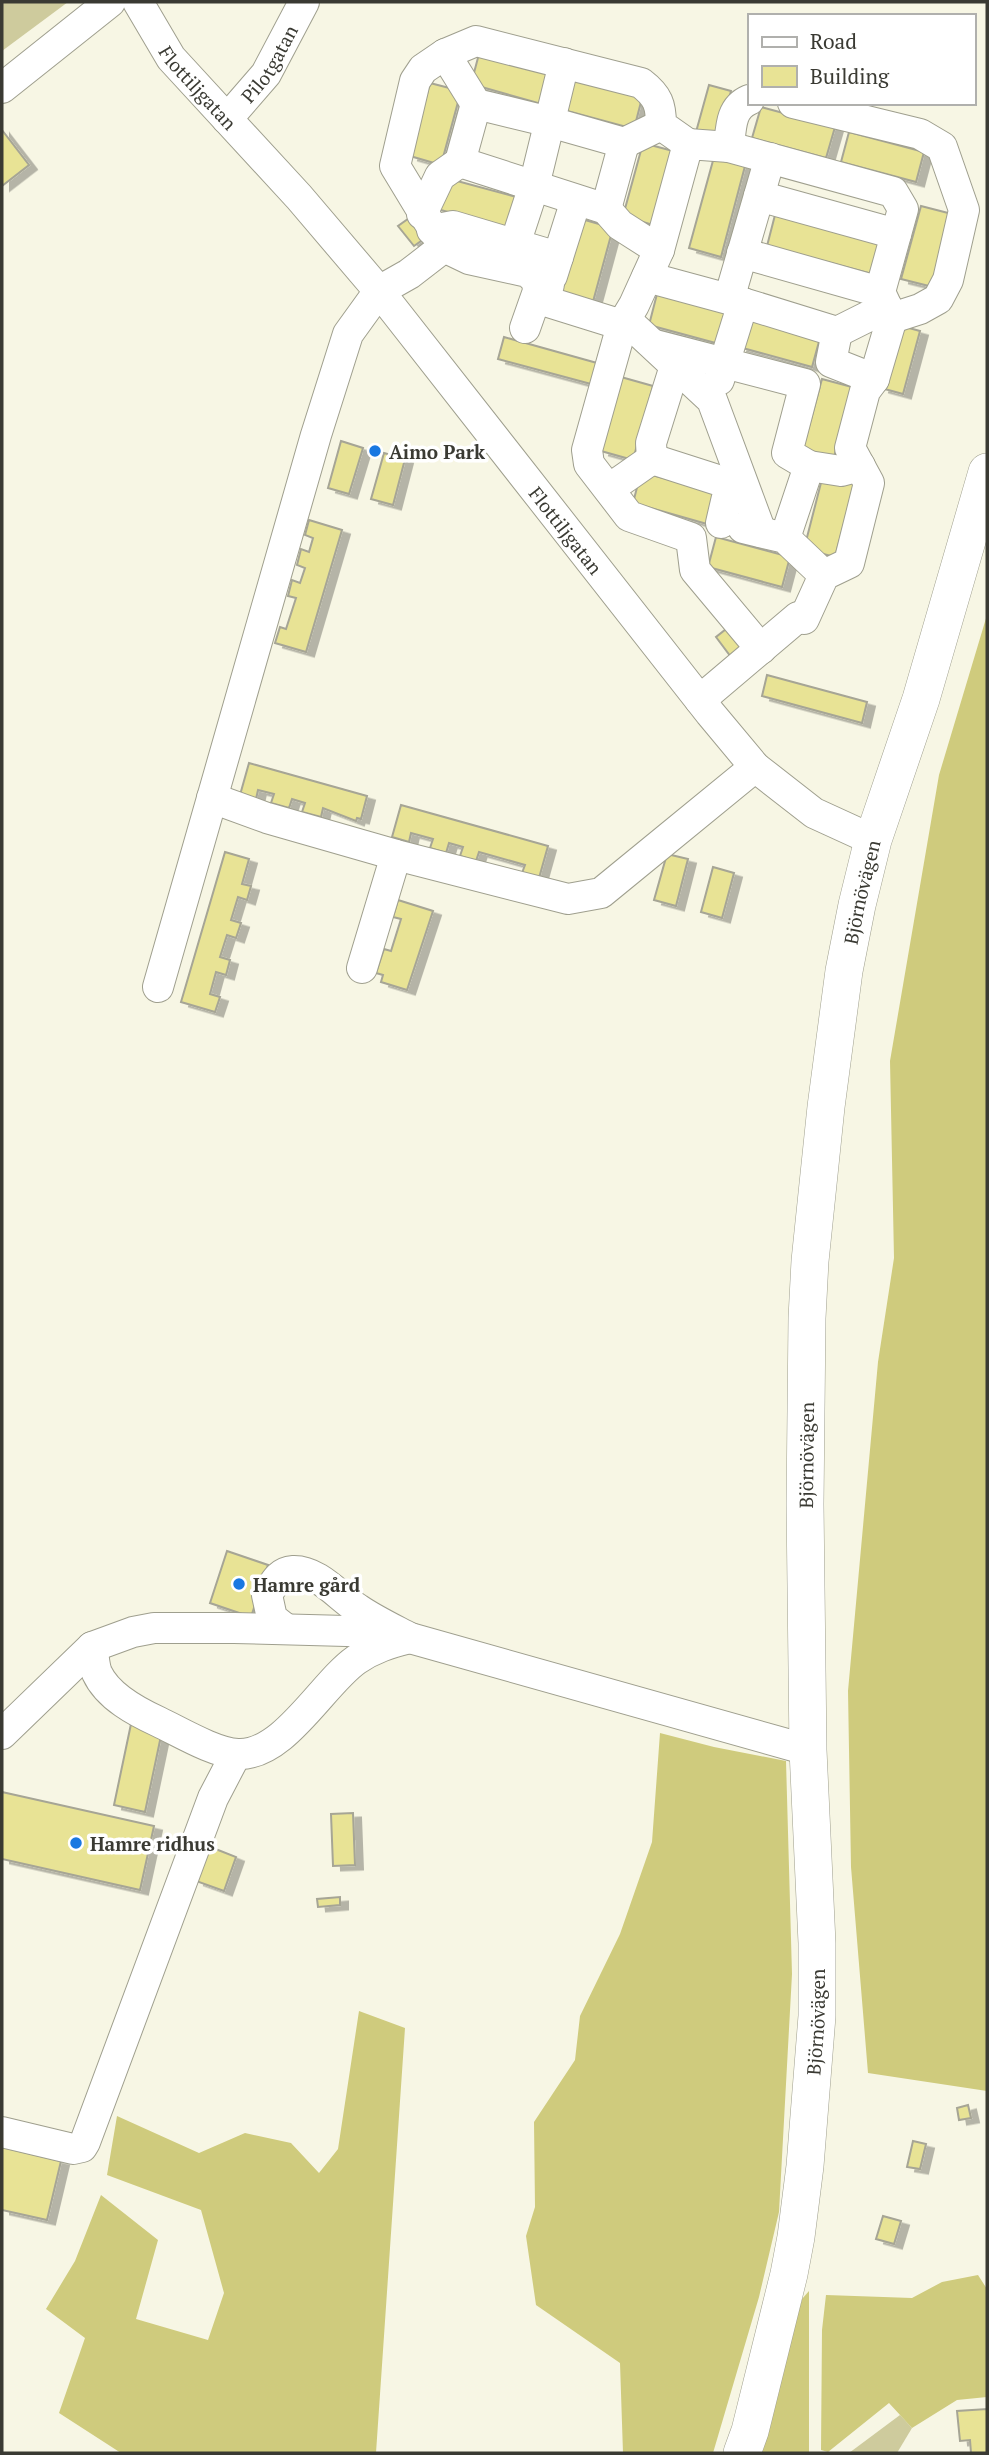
<svg xmlns="http://www.w3.org/2000/svg" width="989" height="2455" viewBox="0 0 989 2455" font-family="'PT Serif',serif">
	<style>
		.green { fill: #cecb9d }
		.forest { fill: #cfcb7d }
		.building { fill: #e8e395; stroke: #a6a595; stroke-width: 2; filter: url(#shadow) }
		.lines { fill: none; stroke-linecap: round; stroke-linejoin: round }
		.minor-casing { stroke: #9f9f8e; stroke-width: 32 }
		.major-casing { stroke: #9f9f8e; stroke-width: 38 }
		.minor { stroke: #fff; stroke-width: 30 }
		.major { stroke: #fff; stroke-width: 37 }
		.poi-dot { fill: #1978e1; stroke: #fff; stroke-width: 2.5 }
		.labels { text-anchor: middle; dominant-baseline: central; stroke-width: 7; stroke-linejoin: round; paint-order: stroke }
		.street-label { font-size: 19px; fill: #3a3a33; stroke: #fff }
		.poi-label { font-size: 19px; font-weight: bold; fill: #3a3a33; stroke: #fff; text-anchor: start }
	</style>
	<defs>
		<filter id="shadow"><feDropShadow dx="8" dy="4.5" stdDeviation="0" flood-color="#0004"/></filter>
	</defs>
	<rect width="100%" height="100%" fill="#f7f6e4"/>
	<!-- green -->
	<g class="green">
		<polygon points="2,2 68,2 2,51"/>
		<polygon points="900,2415 912,2428 897,2453 849,2453"/>
	</g>
	<!-- forest -->
	<g class="forest">
		<polygon points="987,615 987,2091 868,2073 851,1867 848,1691 878,1362 894,1258 890,1061 939,775"/>
		<polygon points="660,1733 714,1747 786,1761 792,1974 779,2212 759,2297 713,2453 623,2453 620,2363 536,2305 526,2236 535,2207 534,2122 575,2060 580,2016 620,1934 652,1842"/>
		<polygon points="359,2011 405,2028 376,2453 121,2453 59,2413 85,2338 46,2309 75,2261 101,2195 158,2240 136,2319 208,2340 224,2293 201,2210 107,2175 117,2116 199,2153 245,2133 291,2143 319,2173 338,2149"/>
		<polygon points="978,2275 987,2289 987,2397 957,2400 912,2428 889,2403 828,2452 821,2450 822,2330 826,2295 912,2298 942,2282"/>
		<polygon points="809,2291 809,2453 759,2453 802,2299"/>
	</g>
	<!-- building -->
	<g class="building">
		<polygon points="479,54 554,74 545,105 471,84"/>
		<polygon points="569,78 642,98 634,129 560,109"/>
		<polygon points="430,83 461,91 441,165 410,156"/>
		<polygon points="709,85 731,91 719,138 696,132"/>
		<polygon points="761,107 835,127 826,158 752,138"/>
		<polygon points="2,130 29,165 2,186"/>
		<polygon points="849,132 924,152 916,182 841,162"/>
		<polygon points="643,143 673,151 653,225 623,216"/>
		<polygon points="714,157 745,166 721,257 689,248"/>
		<polygon points="446,178 520,198 512,229 437,209"/>
		<polygon points="921,206 952,214 933,287 901,279"/>
		<polygon points="775,215 885,244 876,275 767,246"/>
		<polygon points="412,216 428,236 414,246 398,226"/>
		<polygon points="578,218 613,228 591,309 556,300"/>
		<polygon points="657,294 731,314 723,345 649,325"/>
		<polygon points="747,318 820,338 812,367 739,347"/>
		<polygon points="898,325 920,331 903,394 881,388"/>
		<polygon points="504,337 597,363 591,384 498,359"/>
		<polygon points="621,377 653,386 633,460 601,451"/>
		<polygon points="822,379 852,387 833,461 802,452"/>
		<polygon points="341,441 363,448 349,494 328,488"/>
		<polygon points="384,453 405,459 393,505 371,499"/>
		<polygon points="641,472 715,492 707,524 633,503"/>
		<polygon points="823,475 855,483 835,557 804,549"/>
		<polygon points="309,520 342,530 306,652 275,643 280,627 286,629 296,598 288,596 292,580 300,583 305,568 297,565 301,549 309,552 313,538 305,535"/>
		<polygon points="716,537 790,557 782,587 708,567"/>
		<polygon points="730,626 745,645 731,657 716,637"/>
		<polygon points="767,675 867,702 862,723 762,696"/>
		<polygon points="249,763 367,796 361,819 357,818 356,821 323,808 321,817 302,812 305,803 292,799 289,808 271,803 274,794 258,790 256,799 240,795"/>
		<polygon points="401,805 548,846 539,878 522,873 525,865 479,852 476,861 460,856 463,847 449,843 446,853 430,848 433,839 411,833 409,842 392,837"/>
		<polygon points="225,852 249,859 242,884 251,886 247,900 238,897 231,920 241,923 236,938 227,935 220,957 230,960 226,975 216,972 210,994 220,997 215,1012 181,1002"/>
		<polygon points="667,854 688,859 676,906 654,900"/>
		<polygon points="713,867 734,873 722,918 701,912"/>
		<polygon points="398,900 433,911 407,990 381,982 383,975 376,973 384,949 391,951 401,919 393,917"/>
		<polygon points="227,1551 268,1565 251,1617 210,1603"/>
		<polygon points="131,1724 162,1731 145,1812 114,1805"/>
		<polygon points="2,1792 154,1826 140,1890 2,1859"/>
		<polygon points="353,1813 355,1865 333,1866 331,1814"/>
		<polygon points="208,1846 236,1857 224,1891 196,1881"/>
		<polygon points="340,1897 340,1905 318,1907 317,1899"/>
		<polygon points="968,2105 971,2118 959,2120 957,2108"/>
		<polygon points="913,2141 926,2144 920,2169 907,2167"/>
		<polygon points="2,2147 61,2161 47,2220 2,2210"/>
		<polygon points="883,2216 901,2221 894,2244 876,2239"/>
		<polygon points="987,2409 987,2453 971,2453 970,2440 960,2441 957,2411"/>
	</g>
	<g class="lines">
		<defs>
			<g id="minor">
				<path id="s1" d="M138,2L171,58L299,197L379,291L710,713L755,767L814,813L873,840"/>
				<polyline points="445,54 476,104 550,122 624,143 661,125"/>
				<polyline points="2,88 110,2"/>
				<polyline points="793,103 920,134 942,147 964,210 948,280 938,299 920,309 892,318"/>
				<path id="s2" d="M227,119L266,74L304,2"/>
				<path d="M729,147C731,129 730,108 749,100"/>
				<polyline points="460,162 476,104"/>
				<polyline points="759,196 896,234"/>
				<polyline points="606,209 624,143"/>
				<polyline points="422,214 440,176 460,162 606,209 620,225 659,250"/>
				<polyline points="432,230 453,226 558,257"/>
				<polyline points="515,244 534,186 564,63"/>
				<path d="M444,247L395,166L415,81L423,69L445,54L476,41L641,83C658,96 661,105 661,125L688,144"/>
				<polyline points="742,253 880,292"/>
				<polyline points="552,276 576,200"/>
				<polyline points="647,277 743,303 719,380"/>
				<polyline points="549,284 545,301 622,325"/>
				<polyline points="729,299 770,158"/>
				<polyline points="743,303 837,332 887,307"/>
				<polyline points="625,319 712,400 761,532"/>
				<polyline points="837,332 831,362 874,379"/>
				<polyline points="655,345 805,384 787,453 809,466"/>
				<polyline points="652,459 651,443 675,366"/>
				<polyline points="609,489 652,459 730,484 721,523"/>
				<polyline points="743,528 785,538 824,575"/>
				<polyline points="785,538 809,466 841,471 860,466"/>
				<polyline points="761,649 695,570 691,538 629,516 589,464 587,450 622,325 634,305 659,250 688,144 729,147 893,192 903,209 880,292 892,318 874,379 865,391 850,448 869,483 849,563 824,575 804,619"/>
				<polyline points="700,700 798,617"/>
				<polyline points="212,798 267,818 396,855 568,899 601,893 755,767"/>
				<polyline points="362,968 396,855"/>
				<polyline points="158,987 316,435 348,334 379,291 409,274 444,247 469,259 528,272 537,281 538,291 525,328"/>
				<path d="M92,1647C94,1655 94,1666 97,1673C108,1697 137,1712 159,1722C180,1732 215,1753 238,1754C284,1756 322,1684 356,1660C373,1648 390,1643 410,1638C393,1629 374,1620 358,1609C339,1597 318,1570 293,1571C278,1572 274,1584 267,1595L272,1618L286,1629"/>
				<polyline points="2,1734 92,1647 133,1632 154,1628 234,1628 383,1632 410,1638 808,1750"/>
				<polyline points="2,2132 73,2149 82,2147 85,2142 213,1798 236,1754"/>
			</g>
			<g id="major">
				<path id="s3" d="M742,2453L750,2431L789,2274L796,2237L805,2166L817,2016V1943L808,1750L805,1504L807,1318L810,1261L826,1107L844,971L857,905L873,840L921,699L987,472"/>
			</g>
		</defs>
		<!-- minor casing -->
		<use href="#minor" class="minor-casing"/>
		<!-- major casing -->
		<use href="#major" class="major-casing"/>
		<!-- minor -->
		<use href="#minor" class="minor"/>
		<!-- major -->
		<use href="#major" class="major"/>
	</g>
	<!-- markers -->
	<g class="poi-dot">
		<circle cx="375" cy="451" r="7"/>
		<circle cx="239" cy="1584" r="7"/>
		<circle cx="76" cy="1843" r="7"/>
	</g>
	<g class="labels">
		<!-- street labels -->
		<g class="street-label">
			<text stroke="none"><textPath href="#s2" startOffset="70">Pilotgatan</textPath></text>
			<text stroke="none"><textPath href="#s1" startOffset="105">Flottiljgatan</textPath></text>
			<text stroke="none"><textPath href="#s1" startOffset="681">Flottiljgatan</textPath></text>
			<text stroke="none"><textPath href="#s3" startOffset="1573">Björnövägen</textPath></text>
			<text stroke="none"><textPath href="#s3" startOffset="1006">Björnövägen</textPath></text>
			<text stroke="none"><textPath href="#s3" startOffset="439">Björnövägen</textPath></text>
		</g>
		<!-- poi labels -->
		<g class="poi-label">
			<text x="389" y="451">Aimo Park</text>
			<text x="253" y="1584">Hamre gård</text>
			<text x="90" y="1843">Hamre ridhus</text>
		</g>
	</g>
	<!-- border -->
	<rect width="989" height="2455" fill="none" stroke="#3a3a33" stroke-width="7"/>
	<!-- legend -->
	<rect x="748" y="14" width="228" height="91" fill="#ffffff" stroke="#b0b0ad" stroke-width="2"/>
	<rect x="762" y="37" width="35" height="10" fill="#ffffff" stroke="#b0b0ad" stroke-width="2"/>
	<text x="810" y="49" font-size="21" fill="#3a3a33">Road</text>
	<rect x="762" y="66" width="35" height="21" fill="#e8e395" stroke="#b0b0ad" stroke-width="2"/>
	<text x="810" y="84" font-size="21" fill="#3a3a33">Building</text>
</svg>
